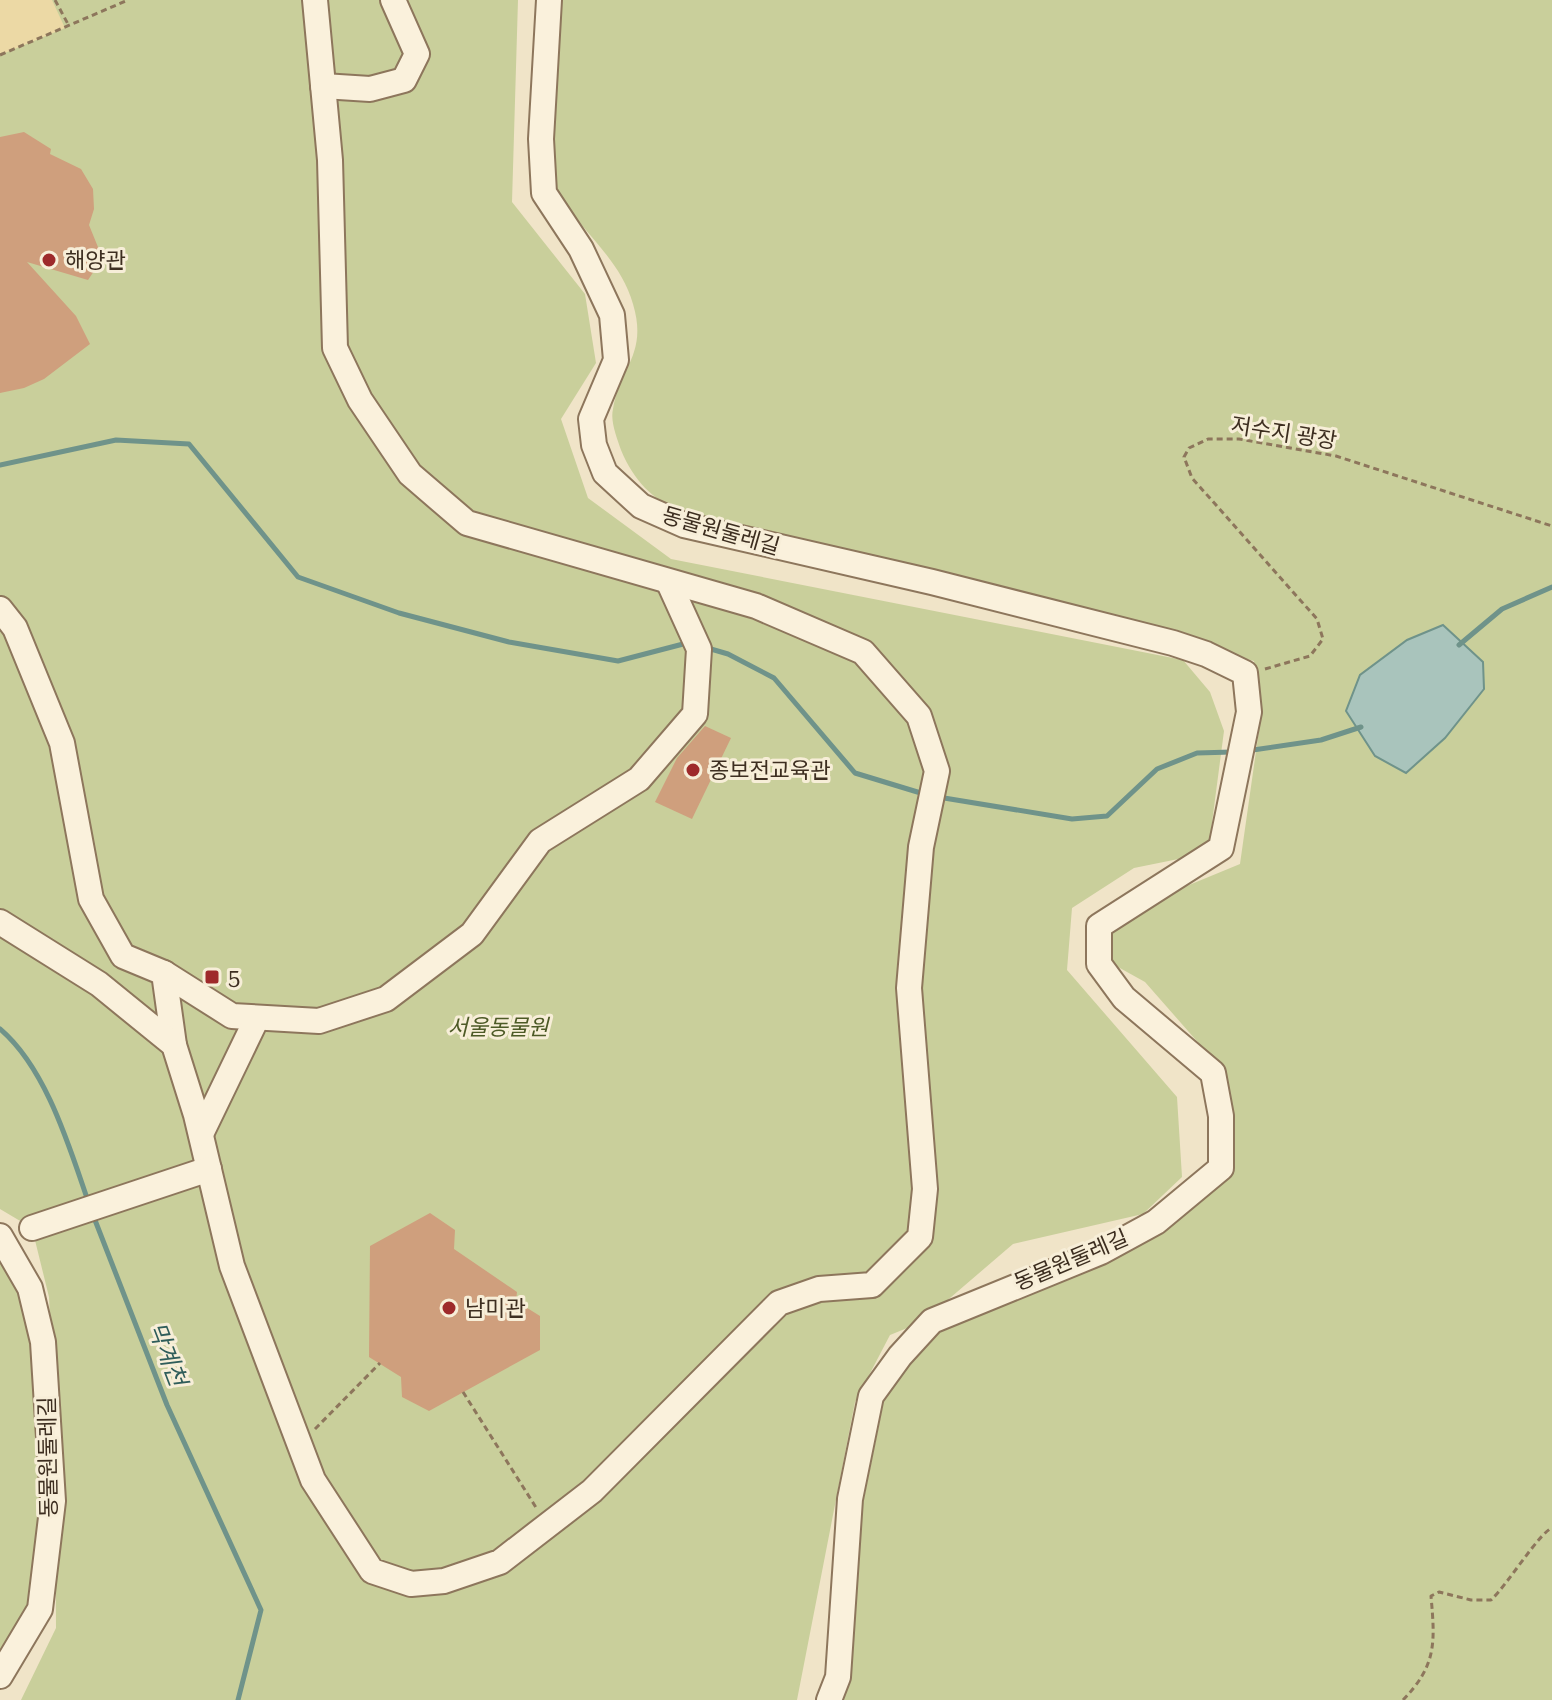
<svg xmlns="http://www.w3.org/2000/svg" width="1552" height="1700" viewBox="0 0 1552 1700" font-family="'Roboto Serif','Noto Sans KR',serif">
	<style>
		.green { fill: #c9cf9b }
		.sand { fill: #ecd9a5 }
		.water { fill: #a9c4bc; stroke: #6f938a; stroke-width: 2 }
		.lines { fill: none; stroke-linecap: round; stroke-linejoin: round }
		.stream { stroke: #6f938a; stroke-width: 5 }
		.building { fill: #cf9f7d }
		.minor-casing { stroke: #8d765c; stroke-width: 28 }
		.path { stroke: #8d765c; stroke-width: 3; stroke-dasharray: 6 4; stroke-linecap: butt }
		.minor { stroke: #faf1dc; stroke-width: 24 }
		.poi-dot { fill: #9e2a2b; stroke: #f7eed8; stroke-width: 3 }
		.labels { text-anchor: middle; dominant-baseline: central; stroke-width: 6; stroke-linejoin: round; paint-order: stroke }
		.poi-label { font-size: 22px; fill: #3d2e20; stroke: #f7eed8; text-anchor: start }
		.street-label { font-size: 22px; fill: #3d2e20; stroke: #f7eed8 }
		.park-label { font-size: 22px; font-style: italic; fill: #4d5a26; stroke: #f7eed8 }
		.water-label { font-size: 24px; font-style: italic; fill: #2f5d5a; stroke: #f7eed8 }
	</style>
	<rect width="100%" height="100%" fill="#f0e4c8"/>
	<!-- green -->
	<g class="green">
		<polygon points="0,0 518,0 512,202 585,294 596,363 561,419 588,498 671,559 1183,660 1210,692 1224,731 1208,853 1134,868 1072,908 1067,970 1177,1097 1182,1177 1143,1214 1013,1244 922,1322 890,1335 855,1402 797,1700 21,1700 56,1628 55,1422 49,1297 32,1228 0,1209"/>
		<path d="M554,0H1552V1700H842L851,1681L863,1503L884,1400L905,1366L937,1330L1049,1282L1231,1166L1224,1072L1145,982L1109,962L1110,924L1160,897L1240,864L1261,716L1254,661L1206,647L727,532C678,511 643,503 621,450C617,438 610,421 613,409C620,367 648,354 633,304C620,257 578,230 556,188C544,166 552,32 554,0Z"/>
		<polygon points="0,1260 31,1301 41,1513 30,1612 0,1660"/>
	</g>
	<!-- sand -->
	<polygon class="sand" points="0,0 52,0 65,28 0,55"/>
	<!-- water -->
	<polygon class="water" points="1443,625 1483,662 1484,689 1445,738 1406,773 1375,756 1346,711 1360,675 1407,640"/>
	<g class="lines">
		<!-- stream -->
		<g class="stream">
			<polyline points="0,465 116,440 189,444 298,577 399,613 509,642 618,661 687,643"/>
			<polyline points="1459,645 1502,609 1552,587"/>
			<polyline points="704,647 728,654 774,678 855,773 924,794"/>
			<polyline points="1246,751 1321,740 1361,727"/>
			<polyline points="938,797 1072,819 1107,816 1157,769 1197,753 1232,752"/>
			<path d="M0,1029C46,1068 69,1146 88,1201"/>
			<polyline points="93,1215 167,1405 261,1610 238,1700"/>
		</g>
	</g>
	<!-- building -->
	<g class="building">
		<polygon points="24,132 51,149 50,154 81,169 93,189 94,209 89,225 100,252 96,268 88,280 27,262 76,316 90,344 44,379 24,388 0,393 0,137"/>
		<polygon points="705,726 731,738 692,819 655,802 677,758"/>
		<polygon points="430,1213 455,1230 454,1249 517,1292 516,1301 540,1316 540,1350 429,1411 402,1397 401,1377 369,1357 370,1246"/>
	</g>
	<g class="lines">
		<defs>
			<g id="minor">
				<polyline points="549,0 541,139 544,193 581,249 612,315 616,360 591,419 594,445 605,473 641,506 684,525 932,582 1173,643 1206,654 1245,673 1249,712 1221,848 1099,926 1099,964 1124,998 1213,1073 1221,1116 1221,1168 1156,1222 1101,1252 932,1321 900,1356 871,1396 850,1499 838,1677 829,1700"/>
				<polyline points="323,86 370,89 404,80 417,54 393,0"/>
				<polyline points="0,609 15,628 62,743 91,899 123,956 164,973 174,1045"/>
				<polyline points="0,922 99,984 174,1045 196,1115 232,1266 313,1480 372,1571 411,1584 444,1581 500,1562 592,1491 779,1303 819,1289 872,1285 920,1237 925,1189 909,988 921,847 937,771 919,716 863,652 756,606 467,523 410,474 360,400 335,348 330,160 315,0"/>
				<polyline points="164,973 232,1016 319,1021 386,999 472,934 540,841 639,779 695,714 699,649 669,583"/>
				<polyline points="201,1134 257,1018"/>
				<polyline points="32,1228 209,1169"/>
				<polyline points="0,1236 30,1288 43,1342 53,1501 40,1609 0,1676"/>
			</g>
		</defs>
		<!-- minor casing -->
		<use href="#minor" class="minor-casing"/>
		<!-- path -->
		<g class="path">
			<polyline points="55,0 69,26"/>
			<polyline points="0,55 128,0"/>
			<polyline points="1265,669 1310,656 1323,639 1317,619 1192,478 1184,457 1189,448 1208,439 1239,439 1336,456 1552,526"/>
			<polyline points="463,1392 537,1509"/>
			<polyline points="315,1429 380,1363"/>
			<path d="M1403,1700C1437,1665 1435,1642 1431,1596L1439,1592L1471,1600H1491C1508,1584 1539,1533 1552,1528"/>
		</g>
		<!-- minor -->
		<use href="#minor" class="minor"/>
	</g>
	<!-- markers -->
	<g class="poi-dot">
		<circle cx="49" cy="260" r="8"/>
		<circle cx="693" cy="770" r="8"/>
		<rect x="204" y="969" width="16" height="16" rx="4"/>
		<circle cx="449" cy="1308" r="8"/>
	</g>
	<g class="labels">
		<!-- poi labels -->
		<g class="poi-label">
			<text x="65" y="260">해양관</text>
			<text x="709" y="770">종보전교육관</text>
			<text x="228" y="977">5</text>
			<text x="465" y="1308">남미관</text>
		</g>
		<!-- street labels -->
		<g class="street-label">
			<text transform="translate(1284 433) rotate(9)">저수지 광장</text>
			<text transform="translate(721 531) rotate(16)">동물원둘레길</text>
			<text transform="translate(1071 1260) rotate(-23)">동물원둘레길</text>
			<text transform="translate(48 1457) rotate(-91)">동물원둘레길</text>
		</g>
		<!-- park labels -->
		<g class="park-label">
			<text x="498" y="1027">서울동물원</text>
		</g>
		<!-- water labels -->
		<g class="water-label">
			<text transform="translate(167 1354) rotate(69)">막계천</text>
		</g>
	</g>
</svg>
